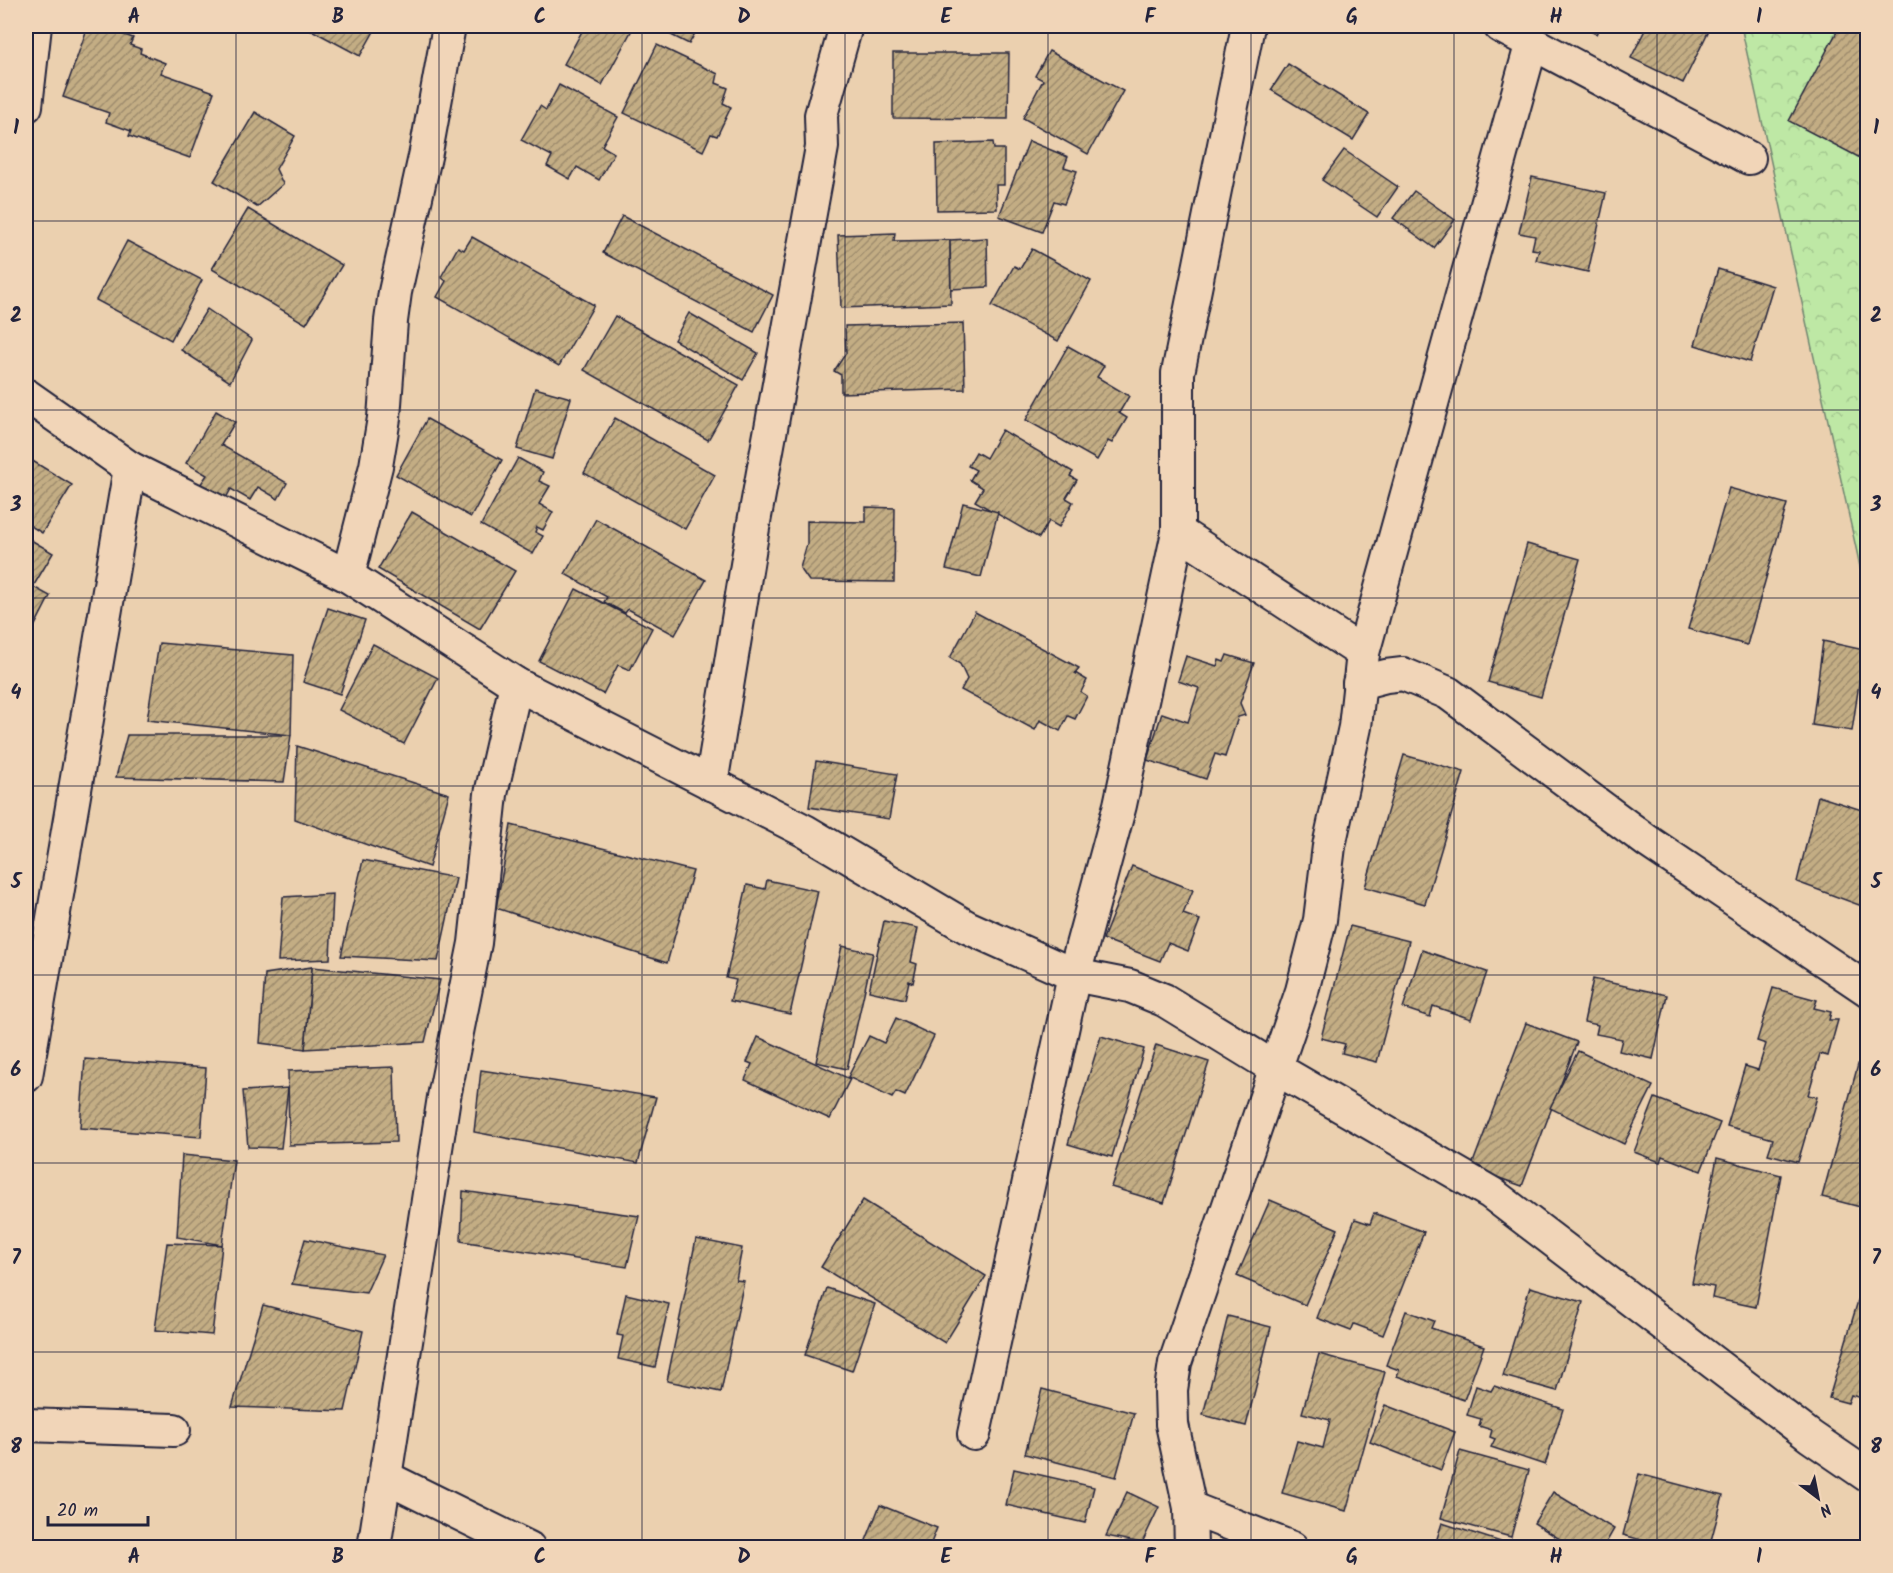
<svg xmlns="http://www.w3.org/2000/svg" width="1893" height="1573" viewBox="0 0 1893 1573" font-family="Kalam,sans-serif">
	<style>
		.forest { fill: url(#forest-crowns); stroke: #708570; stroke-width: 1.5 }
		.building { fill: url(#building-hatch); stroke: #22223b; stroke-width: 1.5 }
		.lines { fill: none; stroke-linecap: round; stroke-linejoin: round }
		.minor-casing { stroke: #22223b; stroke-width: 36 }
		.minor { stroke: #f1d5b8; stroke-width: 32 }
		.grid { fill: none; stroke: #22223b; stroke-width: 1.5; stroke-opacity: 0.55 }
		.neatline { fill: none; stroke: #22223b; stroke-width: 2 }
		.grid-label { font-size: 20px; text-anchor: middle; font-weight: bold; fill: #22223b }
	</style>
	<defs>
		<pattern id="forest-crowns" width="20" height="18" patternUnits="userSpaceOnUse" patternTransform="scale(1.5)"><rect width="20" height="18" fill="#bee8a5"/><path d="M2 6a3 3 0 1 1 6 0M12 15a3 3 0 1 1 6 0" fill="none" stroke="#a3c78f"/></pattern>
		<pattern id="building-hatch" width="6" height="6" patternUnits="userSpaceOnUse" patternTransform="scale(1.5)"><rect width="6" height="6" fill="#c3ad84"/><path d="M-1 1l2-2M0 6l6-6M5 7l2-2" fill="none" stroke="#9e8c6d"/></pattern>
	</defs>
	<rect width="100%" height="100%" fill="#ebd0af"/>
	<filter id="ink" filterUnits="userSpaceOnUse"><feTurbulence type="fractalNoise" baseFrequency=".0167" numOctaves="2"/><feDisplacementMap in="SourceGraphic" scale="12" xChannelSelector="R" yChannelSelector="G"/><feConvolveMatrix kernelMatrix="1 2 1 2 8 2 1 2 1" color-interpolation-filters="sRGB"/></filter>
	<g filter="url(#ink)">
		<!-- forest -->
		<polygon class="forest" points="1741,26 1867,26 1867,602 1858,557"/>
		<!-- building -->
		<g class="building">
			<polygon points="88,26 99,26 133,38 130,45 141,49 140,53 165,63 161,73 214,92 190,158 129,136 131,131 106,122 109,113 63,97"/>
			<polygon points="304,26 377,26 360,56"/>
			<polygon points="585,26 634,26 602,85 564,64"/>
			<polygon points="653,26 699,26 689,44"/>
			<polygon points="903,26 1032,26 1032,29"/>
			<polygon points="1581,26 1601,26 1596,34"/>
			<polygon points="1647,26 1711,26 1683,83 1631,58"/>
			<polygon points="1840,26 1868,26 1868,162 1789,121"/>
			<polygon points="657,45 718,74 716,83 728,88 723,103 731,107 717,136 711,134 703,151 624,113"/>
			<polygon points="1049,51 1123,91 1088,154 1023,118 1043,80 1035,76"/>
			<polygon points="893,53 1009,53 1008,119 893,118"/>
			<polygon points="1288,64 1369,114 1353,140 1271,90"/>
			<polygon points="559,85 618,117 602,146 614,153 599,180 577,167 570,179 547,166 552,156 521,140 540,106 546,110"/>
			<polygon points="255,112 295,136 276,169 283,184 257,207 214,181"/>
			<polygon points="1029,141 1068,157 1064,167 1077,171 1064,204 1054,201 1042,232 999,216"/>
			<polygon points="993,142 994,149 1004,149 1004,185 996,185 997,209 937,210 936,144"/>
			<polygon points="1344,150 1398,187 1377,217 1322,180"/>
			<polygon points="1532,177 1606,193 1588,272 1536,260 1539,250 1532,249 1535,236 1519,233"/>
			<polygon points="1414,191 1455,220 1434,248 1393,218"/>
			<polygon points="248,209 342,265 306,324 212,269"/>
			<polygon points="622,216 773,295 754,332 603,253"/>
			<polygon points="895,233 894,241 950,240 951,304 841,308 838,235"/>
			<polygon points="472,237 594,305 559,366 437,297 446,281 441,277 458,247 464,250"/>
			<polygon points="987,238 988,287 951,289 950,240"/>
			<polygon points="127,241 202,280 171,340 96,300"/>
			<polygon points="1032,249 1091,281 1058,341 992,306 1014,266 1020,269"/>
			<polygon points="1718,269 1773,286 1750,362 1695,345"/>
			<polygon points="207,309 252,340 230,382 181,350"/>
			<polygon points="689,313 758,353 743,380 674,340"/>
			<polygon points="615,316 739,385 708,440 584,370"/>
			<polygon points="963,323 965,389 841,393 841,375 834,371 846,353 845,326"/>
			<polygon points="1068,346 1104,366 1097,377 1129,396 1119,413 1127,418 1112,443 1108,441 1097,460 1026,420"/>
			<polygon points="535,388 571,398 552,459 517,449"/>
			<polygon points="216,411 235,422 221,445 287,483 278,499 258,487 250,500 231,489 225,500 200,485 207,475 186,463"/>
			<polygon points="615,418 715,475 685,529 584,473"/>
			<polygon points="427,419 502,460 471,517 396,475"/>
			<polygon points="1002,430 1073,472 1070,476 1077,480 1066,498 1073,502 1059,527 1049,521 1039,538 975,501 983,488 970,480 976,470 968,466 976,452 986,458"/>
			<polygon points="26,457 72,485 42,533 26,523"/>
			<polygon points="518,458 543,472 539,481 550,486 539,504 553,512 543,530 537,527 535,532 543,536 533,554 481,525"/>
			<polygon points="1729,488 1787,504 1747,645 1688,629"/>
			<polygon points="963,503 998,512 981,577 946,569"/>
			<polygon points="866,507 895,508 894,582 809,581 800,568 807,544 807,521 866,522"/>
			<polygon points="412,512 515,571 480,629 378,569"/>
			<polygon points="596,519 706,580 675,635 628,609 625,613 604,602 607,597 565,574"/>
			<polygon points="26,537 53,553 34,585 26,581"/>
			<polygon points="1527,544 1580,559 1541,697 1488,682"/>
			<polygon points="26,583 50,596 30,635 26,632"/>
			<polygon points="576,589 652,628 630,670 618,665 603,694 539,661"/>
			<polygon points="328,608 365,620 340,694 303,682"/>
			<polygon points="975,612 1079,668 1075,673 1087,680 1081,692 1087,696 1075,719 1068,716 1060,731 1040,720 1035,730 961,690 967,679 960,664 950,658"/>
			<polygon points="1823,641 1864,650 1852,731 1812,725"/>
			<polygon points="159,643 293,655 291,735 147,720"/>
			<polygon points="373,644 438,678 404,744 339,710"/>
			<polygon points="1227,655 1254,663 1240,703 1245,715 1238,717 1225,757 1215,754 1206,779 1147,760 1162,713 1188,722 1199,688 1178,681 1186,656 1217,666 1219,660 1224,662"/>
			<polygon points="127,735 291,735 284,782 116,777"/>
			<polygon points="297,746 449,794 429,867 295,819"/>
			<polygon points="1404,755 1464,772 1425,904 1365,887"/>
			<polygon points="816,761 897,774 889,819 809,807"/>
			<polygon points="1818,796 1868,812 1867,908 1797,882"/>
			<polygon points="511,825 693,871 667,963 496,908"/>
			<polygon points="363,860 456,878 438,961 341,956"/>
			<polygon points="1132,866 1193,890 1183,914 1200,920 1188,951 1168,943 1160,961 1103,939"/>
			<polygon points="767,880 818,891 790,1014 730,1001 736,980 726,978 747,885 765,889"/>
			<polygon points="333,894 330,959 278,961 283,897"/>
			<polygon points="884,921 918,928 911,962 917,964 913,983 909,981 905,999 869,991"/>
			<polygon points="1350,926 1409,941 1377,1062 1342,1053 1345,1044 1321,1038"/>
			<polygon points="842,946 873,953 847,1069 816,1062"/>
			<polygon points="1422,950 1487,972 1471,1019 1433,1006 1430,1017 1403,1008"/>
			<polygon points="312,967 440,980 425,1042 305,1049"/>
			<polygon points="312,967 305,1049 260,1043 265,974"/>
			<polygon points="1593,979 1667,995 1653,1059 1619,1051 1622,1039 1596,1034 1598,1025 1584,1022"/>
			<polygon points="1773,988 1817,1000 1814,1008 1831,1012 1829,1020 1838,1020 1828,1056 1820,1054 1808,1095 1817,1097 1798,1162 1768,1154 1773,1139 1727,1126 1745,1066 1758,1070 1766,1044 1757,1041"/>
			<polygon points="896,1018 934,1036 905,1096 896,1092 892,1098 848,1077 869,1036 884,1043"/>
			<polygon points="1526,1023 1577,1042 1522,1186 1471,1168"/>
			<polygon points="1101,1036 1144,1049 1112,1157 1068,1144"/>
			<polygon points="758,1037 850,1079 830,1119 745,1080 752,1064 747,1062"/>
			<polygon points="1156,1045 1209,1062 1164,1203 1111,1187"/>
			<polygon points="1862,1050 1868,1052 1868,1209 1822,1197"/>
			<polygon points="1578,1051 1653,1086 1624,1144 1550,1108"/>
			<polygon points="85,1059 206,1068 201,1137 80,1128"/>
			<polygon points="394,1067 396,1142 289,1145 288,1071"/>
			<polygon points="481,1070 656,1097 638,1163 474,1132"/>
			<polygon points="288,1088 281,1148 248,1147 243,1091"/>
			<polygon points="1655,1098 1720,1123 1701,1171 1662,1156 1660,1162 1634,1152"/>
			<polygon points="182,1155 234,1160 222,1245 177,1237"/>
			<polygon points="1717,1158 1781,1175 1756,1307 1712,1298 1714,1287 1692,1283"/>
			<polygon points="463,1191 639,1216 627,1267 461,1241"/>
			<polygon points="863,1200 986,1276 945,1343 821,1267"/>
			<polygon points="1270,1200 1338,1229 1305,1305 1237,1276"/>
			<polygon points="1374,1213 1424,1232 1383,1335 1354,1324 1351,1331 1317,1318 1355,1219 1370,1224"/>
			<polygon points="305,1239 383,1255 366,1293 292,1284"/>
			<polygon points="696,1239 742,1248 736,1280 744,1281 721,1392 667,1381"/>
			<polygon points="167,1243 222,1245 212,1335 155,1330"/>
			<polygon points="1866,1274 1868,1274 1868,1400 1851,1395 1848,1403 1829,1398"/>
			<polygon points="1530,1287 1583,1302 1557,1391 1503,1376"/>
			<polygon points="827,1288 875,1304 852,1371 805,1355"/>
			<polygon points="626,1294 669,1304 655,1367 618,1359 623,1336 617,1335"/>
			<polygon points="263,1305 363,1331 345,1411 232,1407"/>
			<polygon points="1406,1311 1434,1321 1431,1328 1484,1346 1464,1400 1397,1376 1399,1370 1386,1365"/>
			<polygon points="1228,1316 1271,1327 1246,1426 1203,1415"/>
			<polygon points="1319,1354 1385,1372 1346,1511 1282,1493 1297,1441 1323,1448 1330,1420 1302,1413"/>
			<polygon points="1476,1386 1491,1391 1494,1386 1563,1409 1545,1465 1491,1447 1495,1439 1490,1437 1492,1430 1479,1426 1481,1419 1467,1415"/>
			<polygon points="1042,1389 1134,1413 1116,1477 1025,1454"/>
			<polygon points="1385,1405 1455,1432 1441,1470 1370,1442"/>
			<polygon points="1460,1451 1529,1470 1511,1537 1441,1518"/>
			<polygon points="1014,1469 1094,1487 1085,1523 1006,1505"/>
			<polygon points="1639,1474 1723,1496 1709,1548 1670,1548 1623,1535"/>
			<polygon points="1127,1492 1159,1507 1142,1543 1106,1536"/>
			<polygon points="1553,1492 1614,1529 1603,1548 1574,1548 1534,1523"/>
			<polygon points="880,1505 937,1528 929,1548 863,1548"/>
			<polygon points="1442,1523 1507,1544 1506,1548 1434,1548"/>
			<polygon points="1043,1541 1076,1544 1076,1548 1043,1548"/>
		</g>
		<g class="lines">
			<defs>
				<g id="minor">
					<polyline points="1500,26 1749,158"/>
					<polyline points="26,106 35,26"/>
					<polyline points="26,395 130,468 348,576 516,684 805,831 967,927 1074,975 1130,986 1164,1000 1275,1068 1491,1193 1811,1437 1868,1476"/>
					<polyline points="1178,532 1363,653"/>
					<polyline points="348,576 376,466 384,418 391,321 395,292 426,152 449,26"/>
					<polyline points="1359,683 1386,676 1403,674 1448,693 1647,841 1868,990"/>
					<polyline points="711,784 754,522 822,147 821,115 846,26"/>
					<polyline points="26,1076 130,468"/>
					<polyline points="26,1425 174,1430"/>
					<polyline points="974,1434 1074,975 1120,805 1178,532 1178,373 1248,26"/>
					<polyline points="385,1477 529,1548"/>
					<polyline points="1190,1508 1292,1548"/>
					<polyline points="374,1548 444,1097 475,943 491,794 516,684"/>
					<polyline points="1191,1548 1190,1508 1172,1424 1171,1390 1175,1363 1302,991 1320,920 1329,846 1355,727 1363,653 1532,42"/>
				</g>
			</defs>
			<!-- minor casing -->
			<use href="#minor" class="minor-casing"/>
			<!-- minor -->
			<use href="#minor" class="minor"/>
		</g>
	</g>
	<!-- grid -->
	<path class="grid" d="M236,26V1548M439,26V1548M642,26V1548M845,26V1548M1048,26V1548M1251,26V1548M1454,26V1548M1657,26V1548M26,221H1868M26,410H1868M26,598H1868M26,786H1868M26,975H1868M26,1163H1868M26,1352H1868"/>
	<!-- margin -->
	<rect width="1893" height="1573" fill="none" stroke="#f1d5b8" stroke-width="66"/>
	<!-- north arrow -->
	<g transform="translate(1818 1498) rotate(148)" stroke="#f1d5b8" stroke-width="4.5" paint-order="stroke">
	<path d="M0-4.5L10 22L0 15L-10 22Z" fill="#22223b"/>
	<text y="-9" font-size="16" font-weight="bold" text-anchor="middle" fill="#22223b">N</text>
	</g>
	<!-- scale -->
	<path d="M48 1516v9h100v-9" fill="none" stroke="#22223b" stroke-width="3"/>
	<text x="57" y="1516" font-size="18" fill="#22223b" stroke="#f1d5b8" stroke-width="4.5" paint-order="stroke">20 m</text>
	<rect x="33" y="33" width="1827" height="1507" class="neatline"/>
	<g class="grid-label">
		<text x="134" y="23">A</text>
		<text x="338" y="23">B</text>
		<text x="540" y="23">C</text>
		<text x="744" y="23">D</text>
		<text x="946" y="23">E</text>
		<text x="1150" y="23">F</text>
		<text x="1352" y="23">G</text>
		<text x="1556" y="23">H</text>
		<text x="1759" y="23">I</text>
		<text x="16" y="134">1</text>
		<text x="1876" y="134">1</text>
		<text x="16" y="322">2</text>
		<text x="1876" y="322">2</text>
		<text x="16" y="511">3</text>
		<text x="1876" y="511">3</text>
		<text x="16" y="699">4</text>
		<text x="1876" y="699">4</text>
		<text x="16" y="888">5</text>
		<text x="1876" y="888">5</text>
		<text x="16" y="1076">6</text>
		<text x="1876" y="1076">6</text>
		<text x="16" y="1264">7</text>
		<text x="1876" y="1264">7</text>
		<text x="16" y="1453">8</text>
		<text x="1876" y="1453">8</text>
		<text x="134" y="1563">A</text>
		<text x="338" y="1563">B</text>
		<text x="540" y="1563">C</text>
		<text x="744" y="1563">D</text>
		<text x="946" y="1563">E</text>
		<text x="1150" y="1563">F</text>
		<text x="1352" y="1563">G</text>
		<text x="1556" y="1563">H</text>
		<text x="1759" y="1563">I</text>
	</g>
</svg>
